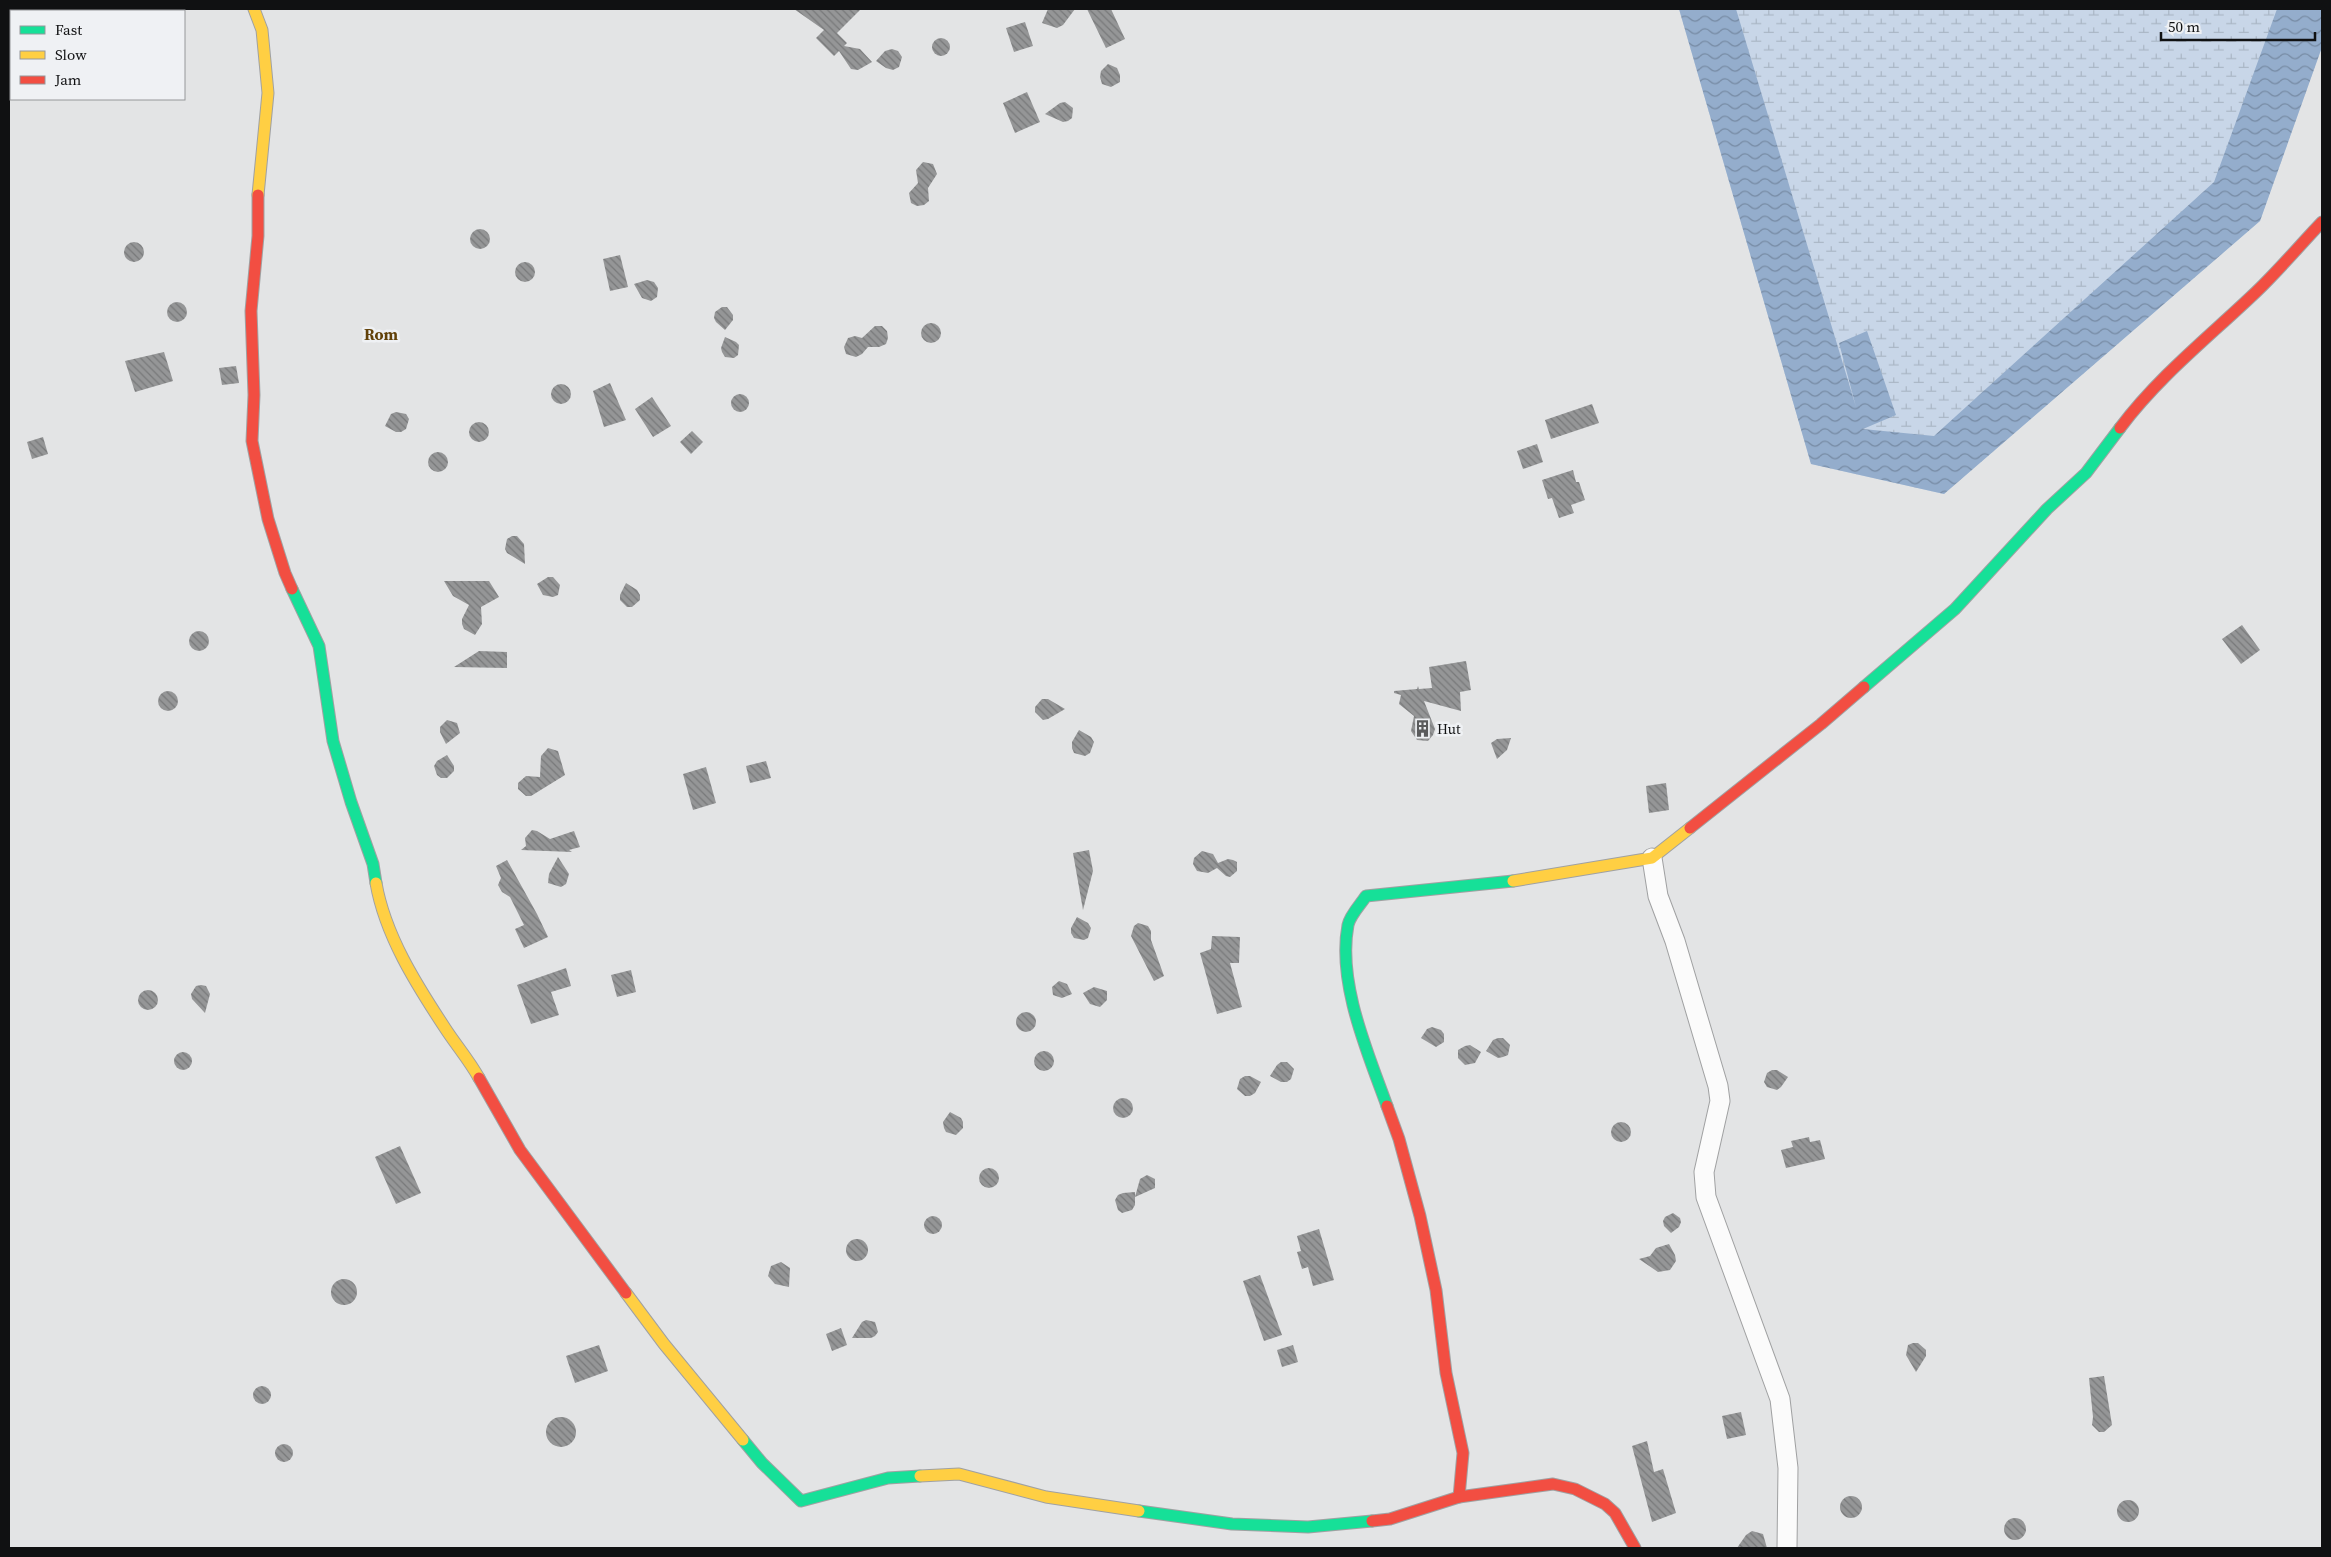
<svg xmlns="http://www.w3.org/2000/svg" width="2331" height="1557" viewBox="0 0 2331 1557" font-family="'Source Serif 4',serif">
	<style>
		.wetland { fill: url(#wetland-marsh) }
		.water { fill: url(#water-waves) }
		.building { fill: url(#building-back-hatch) }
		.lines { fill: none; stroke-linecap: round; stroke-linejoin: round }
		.street-casing { stroke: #a0a1a2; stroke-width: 21 }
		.fast-casing { stroke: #a0a1a2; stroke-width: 13 }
		.slow-casing { stroke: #a0a1a2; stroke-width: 13 }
		.jam-casing { stroke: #a0a1a2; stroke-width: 13 }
		.street { stroke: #fbfbfb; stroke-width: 19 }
		.fast { stroke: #16e098; stroke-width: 11 }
		.slow { stroke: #ffcf43; stroke-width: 11 }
		.jam { stroke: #f24e42; stroke-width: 11 }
		.labels { text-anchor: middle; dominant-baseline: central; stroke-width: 5; stroke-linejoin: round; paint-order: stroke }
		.poi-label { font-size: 14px; fill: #101112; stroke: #eff1f4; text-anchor: start }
		.quarter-label { font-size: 16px; font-weight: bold; fill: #62420a; stroke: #eff1f4 }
	</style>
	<defs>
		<pattern id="wetland-marsh" width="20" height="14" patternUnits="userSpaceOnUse" patternTransform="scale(1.25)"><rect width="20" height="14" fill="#c8d6e8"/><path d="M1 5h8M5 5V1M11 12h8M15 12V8" fill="none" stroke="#abb7c6"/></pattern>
		<pattern id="water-waves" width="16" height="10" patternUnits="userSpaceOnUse" patternTransform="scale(1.25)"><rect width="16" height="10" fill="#94adcc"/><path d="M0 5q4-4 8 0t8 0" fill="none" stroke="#778ba4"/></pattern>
		<pattern id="building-back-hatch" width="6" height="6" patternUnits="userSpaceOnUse" patternTransform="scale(1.25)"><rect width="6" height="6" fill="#959697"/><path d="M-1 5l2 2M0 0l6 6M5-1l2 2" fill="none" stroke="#78797a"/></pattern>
	</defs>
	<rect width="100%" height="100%" fill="#e3e4e5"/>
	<!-- wetland -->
	<polygon class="wetland" points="1679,9 2322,9 2322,47 2260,221 1944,494 1811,464"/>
	<!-- water -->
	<polygon class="water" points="1679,9 1736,9 1856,407 1839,343 1867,331 1896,415 1863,429 1934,436 2214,182 2277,9 2322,9 2322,47 2260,221 1944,494 1811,464"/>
	<!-- building -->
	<g class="building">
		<polygon points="794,9 861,9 837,33 847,43 844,46 860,49 872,62 858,70 851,69 839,51 834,56 816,38 824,30"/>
		<polygon points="1048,9 1075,9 1063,25 1057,28 1042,23"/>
		<polygon points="1087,9 1111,9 1125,39 1106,48"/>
		<polygon points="1025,22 1033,46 1014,52 1006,28"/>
		<circle cx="941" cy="47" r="9"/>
		<polygon points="892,49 898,51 902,57 899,67 893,70 886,68 876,61 885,51"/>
		<polygon points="1108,64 1117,68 1120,75 1120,82 1111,87 1102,84 1100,77 1101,71"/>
		<polygon points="1027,92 1040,122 1015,133 1003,103"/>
		<polygon points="1065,102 1073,108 1072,118 1068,121 1063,122 1045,114 1060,103"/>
		<polygon points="923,162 933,164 937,174 928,188 929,201 924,205 917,206 911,203 909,193 918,183 916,170"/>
		<circle cx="480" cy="239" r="10"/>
		<circle cx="134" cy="252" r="10"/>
		<polygon points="620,255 628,287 610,291 603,259"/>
		<circle cx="525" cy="272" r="10"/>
		<polygon points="647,280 654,282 658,288 657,297 651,301 642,298 634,284"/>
		<circle cx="177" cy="312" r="10"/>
		<polygon points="722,307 727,307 733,315 733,320 725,330 716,322 714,318 715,312"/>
		<circle cx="931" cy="333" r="10"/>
		<polygon points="875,326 882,326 887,331 888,338 886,344 879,347 868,347 862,354 856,357 846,354 844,347 848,338 855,336 862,338"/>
		<polygon points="725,337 736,342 739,345 738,355 734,358 725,357 722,352 721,348"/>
		<polygon points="164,352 173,381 135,392 125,361"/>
		<polygon points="236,366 239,383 222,385 219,368"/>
		<polygon points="610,383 626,420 604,427 593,391"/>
		<circle cx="561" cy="394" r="10"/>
		<circle cx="740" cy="403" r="9"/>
		<polygon points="652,397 671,426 653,437 635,409"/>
		<polygon points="1592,404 1599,423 1551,439 1545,420"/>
		<polygon points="396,412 406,414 409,419 406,429 401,432 396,432 385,426 391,414"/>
		<circle cx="479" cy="432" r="10"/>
		<polygon points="692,431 703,442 691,454 680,442"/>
		<polygon points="43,437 48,454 32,459 27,442"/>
		<polygon points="1537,444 1543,462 1523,469 1517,451"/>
		<circle cx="438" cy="462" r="10"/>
		<polygon points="1573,470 1576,482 1579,482 1585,500 1571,505 1574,513 1559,518 1552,498 1548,499 1542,480"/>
		<polygon points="512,536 517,536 524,544 525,564 507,553 505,549 507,539"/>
		<polygon points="548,577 553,577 560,585 558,595 553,597 543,595 537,584"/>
		<polygon points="444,581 489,581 499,597 481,607 482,624 475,635 464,629 462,624 462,619 469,605 453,596"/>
		<polygon points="626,583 637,590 640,595 640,600 632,607 627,607 620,600 620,595"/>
		<polygon points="2242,625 2260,650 2241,664 2222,639"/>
		<circle cx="199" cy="641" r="10"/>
		<polygon points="479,651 507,652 507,668 454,667"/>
		<polygon points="1466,661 1471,690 1460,692 1461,711 1424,701 1435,729 1433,735 1428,741 1417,740 1411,731 1414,716 1399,704 1401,695 1394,693 1394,691 1417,689 1418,686 1419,689 1432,688 1429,667"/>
		<circle cx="168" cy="701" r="10"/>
		<polygon points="1042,699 1048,699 1065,709 1048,719 1043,720 1035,712 1035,707"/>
		<polygon points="447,720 457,723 460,733 446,744 440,732 440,727"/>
		<polygon points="1079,730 1091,737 1094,742 1090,753 1085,756 1074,753 1072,748 1072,742"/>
		<polygon points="1511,738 1507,750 1497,759 1491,743 1497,739"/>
		<polygon points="548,748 558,751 565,775 531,796 526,796 518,789 518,783 526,776 540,777 541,756"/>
		<polygon points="447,755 454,766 454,771 447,778 441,778 437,775 434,766 437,761"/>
		<polygon points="766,761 771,778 750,783 746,766"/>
		<polygon points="706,767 716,803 693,810 683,774"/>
		<polygon points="1666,783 1669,810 1649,813 1646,786"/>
		<polygon points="532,830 537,831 550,839 574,831 580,847 569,850 572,852 521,850 526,846 525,838"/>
		<polygon points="1089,850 1093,871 1083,910 1073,853"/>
		<polygon points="1202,851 1213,854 1218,863 1228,859 1233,860 1237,862 1237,871 1230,877 1226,876 1217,868 1208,873 1197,871 1193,864 1194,858"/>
		<polygon points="558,857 569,874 566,884 561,887 548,883 549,874"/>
		<polygon points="507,860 537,914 548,937 524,948 515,929 524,925 510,897 502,892 498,885 501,878 496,866"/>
		<polygon points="1077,917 1088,923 1091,928 1088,938 1084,940 1074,938 1071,933 1071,928"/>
		<polygon points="1138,923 1148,926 1151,931 1151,940 1164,976 1154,981 1131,936 1134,926"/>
		<polygon points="1212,936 1240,937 1239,963 1230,963 1242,1007 1217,1014 1200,953 1211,949"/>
		<polygon points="566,968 571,986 551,992 559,1015 531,1024 517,985"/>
		<polygon points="631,970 636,992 617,997 611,975"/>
		<polygon points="1059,981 1067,984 1072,994 1062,998 1053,995 1052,987"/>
		<polygon points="201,985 206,986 210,994 205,1013 192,999 191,994 196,986"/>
		<polygon points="1094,987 1107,991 1107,1000 1100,1007 1090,1004 1083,993"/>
		<circle cx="148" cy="1000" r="10"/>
		<circle cx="1026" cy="1022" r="10"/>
		<polygon points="1432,1027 1441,1030 1444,1034 1444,1042 1436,1047 1421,1038 1427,1029"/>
		<polygon points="1498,1038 1503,1038 1510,1045 1508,1055 1503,1057 1498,1058 1486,1051 1493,1040"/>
		<polygon points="1470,1045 1481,1052 1475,1063 1465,1065 1458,1058 1458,1050 1465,1046"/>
		<circle cx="1044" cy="1061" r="10"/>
		<circle cx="183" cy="1061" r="9"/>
		<polygon points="1281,1062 1287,1062 1294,1069 1291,1079 1287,1082 1281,1082 1270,1076 1277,1065"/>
		<polygon points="1772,1070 1777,1070 1788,1077 1781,1087 1777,1090 1767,1087 1764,1082 1767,1073"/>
		<polygon points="1245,1076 1250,1076 1261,1082 1255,1093 1250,1096 1245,1096 1237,1089 1240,1079"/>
		<circle cx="1123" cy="1108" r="10"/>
		<polygon points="950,1112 961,1118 963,1122 963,1128 956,1135 946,1132 944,1128 943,1122"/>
		<circle cx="1621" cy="1132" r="10"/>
		<polygon points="1809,1137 1810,1142 1820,1140 1825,1159 1786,1168 1781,1150 1793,1147 1791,1141"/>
		<polygon points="400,1146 421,1193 396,1204 375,1157"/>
		<circle cx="989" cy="1178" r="10"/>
		<polygon points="1147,1175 1155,1179 1155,1188 1135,1197 1140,1179"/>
		<polygon points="1135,1192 1135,1205 1132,1210 1122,1213 1118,1210 1115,1200 1118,1195 1123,1193"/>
		<polygon points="1673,1213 1680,1218 1681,1222 1679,1227 1671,1233 1664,1226 1663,1221 1665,1217"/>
		<circle cx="933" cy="1225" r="9"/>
		<polygon points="1319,1229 1334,1280 1313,1286 1308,1267 1302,1269 1297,1252 1301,1251 1297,1236"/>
		<circle cx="857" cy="1250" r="11"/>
		<polygon points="1669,1244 1675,1255 1676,1261 1670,1270 1658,1272 1639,1259 1650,1256 1656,1248"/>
		<polygon points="781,1262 790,1268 789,1287 775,1284 768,1276 771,1266"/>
		<polygon points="1260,1275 1282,1335 1264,1341 1243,1281"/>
		<circle cx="344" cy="1292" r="13"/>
		<polygon points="866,1320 875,1322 878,1332 875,1336 871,1338 852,1338 862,1322"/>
		<polygon points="841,1328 847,1345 832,1351 826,1334"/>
		<polygon points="1913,1343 1918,1343 1926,1350 1926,1356 1916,1372 1906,1355 1908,1345"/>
		<polygon points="599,1345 608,1371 575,1383 566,1356"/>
		<polygon points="1293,1345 1298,1362 1282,1367 1277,1350"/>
		<polygon points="2104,1376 2112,1425 2104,1432 2099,1432 2092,1425 2093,1417 2089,1378"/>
		<circle cx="262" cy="1395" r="9"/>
		<polygon points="1741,1412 1746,1435 1727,1439 1722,1416"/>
		<circle cx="561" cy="1432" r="15"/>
		<polygon points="1647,1441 1654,1472 1663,1469 1676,1513 1652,1522 1632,1446"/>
		<circle cx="284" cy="1453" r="9"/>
		<circle cx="1851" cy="1507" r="11"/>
		<circle cx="2128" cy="1511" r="11"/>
		<circle cx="2015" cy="1529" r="11"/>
		<polygon points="1752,1531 1763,1534 1767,1548 1737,1548 1746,1535"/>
	</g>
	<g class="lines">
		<defs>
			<polyline id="street" points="1652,858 1658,896 1675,941 1718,1086 1720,1101 1704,1172 1706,1197 1780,1399 1788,1468 1787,1548"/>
			<g id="fast">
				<polyline points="292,589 319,646 333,741 351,802 373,864 376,883"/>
				<polyline points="1864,687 1955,609 2047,509 2086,473 2120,428"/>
				<path d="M1387,1106C1368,1053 1337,983 1348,925C1350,915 1361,904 1366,896L1513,881"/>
				<polyline points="743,1440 762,1463 801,1501 888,1478 920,1476"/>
				<polyline points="1139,1511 1232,1524 1308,1527 1372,1521"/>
			</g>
			<g id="slow">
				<polyline points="254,9 262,30 268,93 258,195"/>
				<polyline points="1513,881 1652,858 1690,828"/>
				<path d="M376,883C385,935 416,984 445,1028C456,1045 469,1060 479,1078"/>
				<polyline points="626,1293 664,1344 743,1440"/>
				<polyline points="920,1476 959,1474 1046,1497 1139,1511"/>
			</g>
			<g id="jam">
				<polyline points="258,195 258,236 251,311 254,395 252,441 268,519 285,573 292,589"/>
				<path d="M2120,428C2159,376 2210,336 2256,292C2279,270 2300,245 2322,222"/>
				<polyline points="1690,828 1821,724 1864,687"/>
				<polyline points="479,1078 520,1150 626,1293"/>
				<polyline points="1387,1106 1399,1139 1420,1216 1436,1290 1446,1373 1463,1453 1459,1497"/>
				<polyline points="1372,1521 1390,1519 1459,1497 1553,1484 1575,1489 1605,1504 1615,1513 1635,1548"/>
			</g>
		</defs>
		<!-- street casing -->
		<use href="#street" class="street-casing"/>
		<!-- fast casing -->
		<use href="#fast" class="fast-casing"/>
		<!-- slow casing -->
		<use href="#slow" class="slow-casing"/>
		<!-- jam casing -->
		<use href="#jam" class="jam-casing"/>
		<!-- street -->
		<use href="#street" class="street"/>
		<!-- fast -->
		<use href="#fast" class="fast"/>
		<!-- slow -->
		<use href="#slow" class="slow"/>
		<!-- jam -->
		<use href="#jam" class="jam"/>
	</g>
	<!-- icons -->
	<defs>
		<symbol id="building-bare" viewBox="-9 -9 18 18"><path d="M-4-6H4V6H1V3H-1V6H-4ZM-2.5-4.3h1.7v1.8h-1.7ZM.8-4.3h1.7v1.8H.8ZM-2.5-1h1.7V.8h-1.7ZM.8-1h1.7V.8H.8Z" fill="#5a5b5c" stroke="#eff1f4" stroke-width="2.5" paint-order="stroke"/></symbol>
	</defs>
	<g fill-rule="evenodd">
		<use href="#building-bare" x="1410" y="716" width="25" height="25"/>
	</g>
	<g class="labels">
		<!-- poi labels -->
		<g class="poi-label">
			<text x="1437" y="729">Hut</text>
		</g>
		<!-- quarter labels -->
		<g class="quarter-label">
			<text x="381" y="334">Rom</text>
		</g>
	</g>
	<!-- border -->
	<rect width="2331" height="1557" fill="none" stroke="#101112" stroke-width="20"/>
	<!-- legend -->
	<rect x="10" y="10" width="175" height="90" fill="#eff1f4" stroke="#96979a"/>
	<rect x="20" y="26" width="25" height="8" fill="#16e098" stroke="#96979a"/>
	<text x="55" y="35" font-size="15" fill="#101112">Fast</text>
	<rect x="20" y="51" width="25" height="8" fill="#ffcf43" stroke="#96979a"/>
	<text x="55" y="60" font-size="15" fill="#101112">Slow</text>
	<rect x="20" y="76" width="25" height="8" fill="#f24e42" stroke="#96979a"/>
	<text x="55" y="85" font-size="15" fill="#101112">Jam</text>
	<!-- scale -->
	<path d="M2161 32v8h154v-8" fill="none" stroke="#101112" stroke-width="2.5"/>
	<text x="2168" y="32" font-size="15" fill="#101112" stroke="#eff1f4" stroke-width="4" paint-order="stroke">50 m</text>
</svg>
